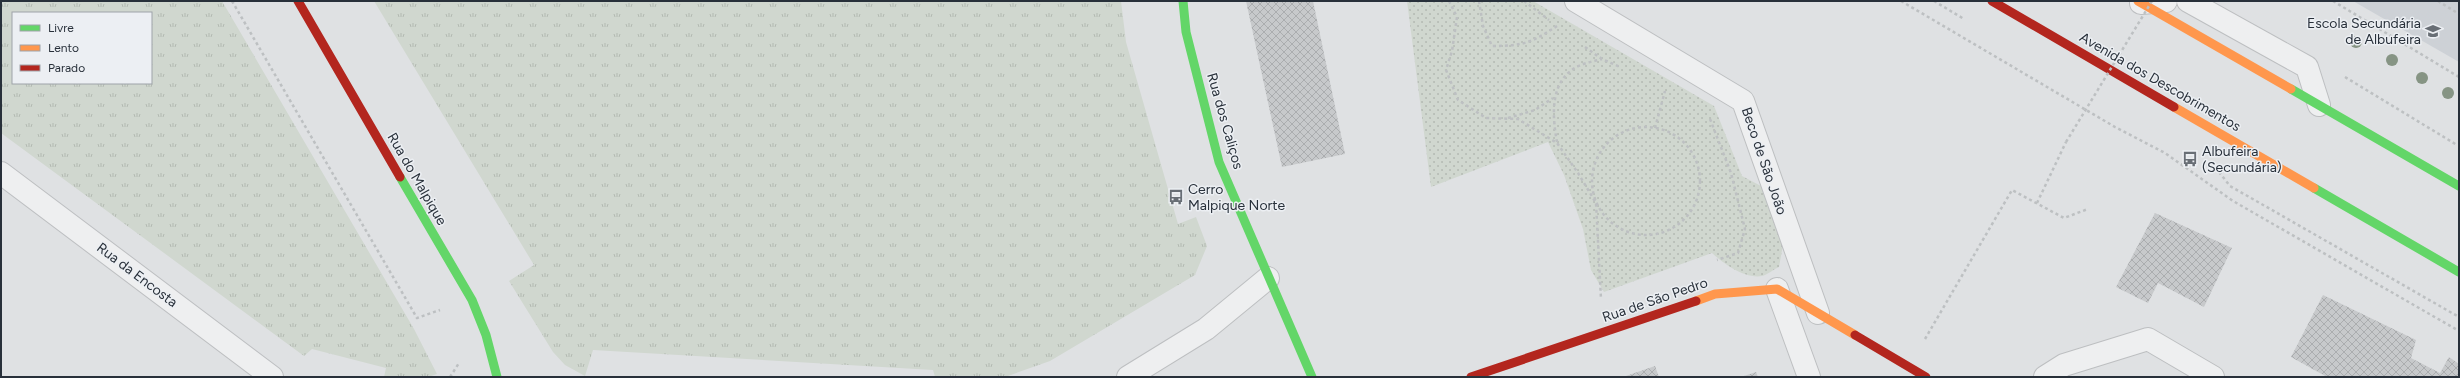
<svg xmlns="http://www.w3.org/2000/svg" width="2460" height="378" viewBox="0 0 2460 378" font-family="Figtree,sans-serif">
	<style>
		.built { fill: #cdd1d6 }
		.grass { fill: url(#grass-tufts); fill-rule: evenodd }
		.park { fill: url(#park-dots) }
		.building { fill: url(#building-cross-hatch) }
		.lines { fill: none; stroke-linecap: round; stroke-linejoin: round }
		.lane-casing { stroke: #bdbfc1; stroke-width: 24 }
		.street-casing { stroke: #bdbfc1; stroke-width: 24 }
		.path { stroke: #bdc0c2; stroke-width: 2.5; stroke-dasharray: 3 3; stroke-linecap: butt }
		.lane { stroke: #eeeff0; stroke-width: 22 }
		.street { stroke: #eeeff0; stroke-width: 22 }
		.fast { stroke: #63d668; stroke-width: 9 }
		.slow { stroke: #ff974d; stroke-width: 9 }
		.jam { stroke: #b3261e; stroke-width: 9 }
		.path-bridge { stroke: #bdc0c2; stroke-width: 2.5; stroke-dasharray: 3 3; stroke-linecap: butt }
		.tree { fill: #869484 }
		.labels { text-anchor: middle; dominant-baseline: central; stroke-width: 3; stroke-linejoin: round; paint-order: stroke }
		.poi-label { font-size: 14px; fill: #28303a; stroke: #eceff3; text-anchor: start }
		.street-label { font-size: 14px; fill: #28303a; stroke: #eceff3 }
	</style>
	<defs>
		<pattern id="grass-tufts" width="24" height="20" patternUnits="userSpaceOnUse"><rect width="24" height="20" fill="#d0d7cf"/><path d="M3 7l-1-3M5 7V3M7 7l1-3M15 17l-1-3M17 17v-4M19 17l1-3" fill="none" stroke="#b3b9b2"/></pattern>
		<pattern id="park-dots" width="8" height="8" patternUnits="userSpaceOnUse"><rect width="8" height="8" fill="#d0d7cf"/><path d="M2 2h.1M6 6h.1" fill="none" stroke="#b3b9b2" stroke-width="1.8" stroke-linecap="round"/></pattern>
		<pattern id="building-cross-hatch" width="8" height="8" patternUnits="userSpaceOnUse"><rect width="8" height="8" fill="#c7c9cb"/><path d="M0 0l8 8M0 8l8-8" fill="none" stroke="#abadaf"/></pattern>
	</defs>
	<rect width="100%" height="100%" fill="#dfe1e3"/>
	<!-- built -->
	<polygon class="built" points="2353,1 2459,1 2459,62"/>
	<!-- grass -->
	<g class="grass">
		<path d="M1,1H222L414,329L437,374L428,377H384L386,368L312,349L304,356L1,133ZM13,13H151V83H13Z"/>
		<polygon points="374,1 1121,1 1126,42 1178,224 1196,217 1207,246 1195,275 1050,361 1005,377 935,377 933,370 593,350 585,376 565,365 553,352 509,281 534,265"/>
	</g>
	<!-- park -->
	<path class="park" d="M1407,1H1533L1714,106L1742,176L1761,186L1784,239L1779,267C1774,269 1767,275 1762,276C1745,279 1724,264 1712,253L1604,292L1591,270L1583,229L1564,175L1548,142L1431,187Z"/>
	<!-- building -->
	<g class="building">
		<polygon points="1246,1 1313,1 1345,154 1282,167"/>
		<polygon points="2155,213 2232,248 2204,307 2158,283 2148,303 2116,287"/>
		<polygon points="2323,295 2416,340 2411,358 2440,373 2449,357 2459,364 2459,377 2327,377 2291,357"/>
		<polygon points="1655,366 1659,377 1623,377"/>
		<polygon points="1756,372 1758,377 1741,377"/>
	</g>
	<g class="lines">
		<defs>
			<g id="lane">
				<polyline points="2188,1 2307,67 2319,105"/>
				<polyline points="2141,3 2166,1"/>
				<polyline points="1777,289 1809,377"/>
			</g>
			<g id="street">
				<polyline points="1576,1 1743,101 1818,313"/>
				<polyline points="1,173 272,377"/>
				<polyline points="1128,377 1206,329 1268,278"/>
				<polyline points="2045,377 2064,365 2148,339 2213,377"/>
			</g>
		</defs>
		<!-- lane casing -->
		<use href="#lane" class="lane-casing"/>
		<!-- street casing -->
		<use href="#street" class="street-casing"/>
		<!-- path -->
		<g class="path">
			<polyline points="232,1 417,318 440,310"/>
			<polyline points="1449,1 1457,17 1452,51 1446,70 1458,100 1486,118 1518,119 1557,143 1578,173 1596,203 1601,299"/>
			<path d="M1479,1L1483,26L1492,46C1523,46 1531,43 1557,26"/>
			<polyline points="1524,1 1549,20"/>
			<polyline points="1901,1 2115,127 2165,153 2233,201 2459,331"/>
			<polyline points="1934,1 1964,19"/>
			<polyline points="2333,1 2459,77"/>
			<polyline points="2438,1 2459,14"/>
			<polyline points="1585,47 1602,59 1620,67"/>
			<polyline points="2345,77 2457,145"/>
			<polyline points="1508,118 1535,110 1553,98"/>
			<polyline points="1710,119 1731,173 1745,229 1738,253 1717,260"/>
			<circle cx="1646" cy="181" r="54"/>
			<polyline points="1655,128 1665,91"/>
			<path d="M1557,142C1552,115 1549,78 1581,65C1588,62 1595,61 1602,59"/>
			<polyline points="2219,172 2230,186 2459,317"/>
			<polyline points="2037,203 2066,142"/>
			<polyline points="1925,339 2012,190 2064,218 2088,209"/>
			<polyline points="450,377 459,363"/>
		</g>
		<!-- lane -->
		<use href="#lane" class="lane"/>
		<!-- street -->
		<use href="#street" class="street"/>
		<!-- fast -->
		<g class="fast">
			<polyline points="1183,1 1186,32 1219,162 1312,377"/>
			<polyline points="2291,89 2459,186"/>
			<polyline points="400,177 472,300 486,335 497,377"/>
			<polyline points="2314,188 2459,272"/>
		</g>
		<!-- slow -->
		<g class="slow">
			<polyline points="2138,1 2291,89"/>
			<polyline points="2174,107 2314,188"/>
			<polyline points="1696,301 1715,294 1777,289 1855,335"/>
		</g>
		<!-- jam -->
		<g class="jam">
			<polyline points="298,1 400,177"/>
			<polyline points="1992,1 2174,107"/>
			<polyline points="1855,335 1926,377"/>
			<polyline points="1471,377 1696,301"/>
		</g>
		<!-- path-bridge -->
		<polyline class="path-bridge" points="2066,142 2152,1"/>
	</g>
	<!-- trees -->
	<g class="tree">
		<circle cx="2356" cy="42" r="6"/>
		<circle cx="2392" cy="60" r="6"/>
		<circle cx="2422" cy="78" r="6"/>
		<circle cx="2448" cy="93" r="6"/>
	</g>
	<!-- icons -->
	<defs>
		<symbol id="school-bare" viewBox="-9 -9 18 18"><path d="M0-5L7-2L0 1L-7-2ZM-4 1L0 2.5L4 1V4Q0 6-4 4Z" fill="#686e75" stroke="#eceff3" stroke-width="2.5" paint-order="stroke"/></symbol>
		<symbol id="bus-bare" viewBox="-9 -9 18 18"><path d="M-5-6H5V4H4V6H2V4H-2V6H-4V4H-5ZM-3.5-4V0h7V-4ZM-3.5 1.2v1.5H-2V1.2ZM2 1.2v1.5H3.5V1.2Z" fill="#686e75" stroke="#eceff3" stroke-width="2.5" paint-order="stroke"/></symbol>
	</defs>
	<g fill-rule="evenodd">
		<use href="#school-bare" x="2422" y="20" width="22" height="22"/>
		<use href="#bus-bare" x="2179" y="148" width="22" height="22"/>
		<use href="#bus-bare" x="1165" y="186" width="22" height="22"/>
	</g>
	<g class="labels">
		<!-- poi labels -->
		<g class="poi-label">
			<text x="2421" y="23" text-anchor="end">Escola Secundária<tspan x="2421" dy="16">de Albufeira</tspan></text>
			<text x="2202" y="151">Albufeira<tspan x="2202" dy="16">(Secundária)</tspan></text>
			<text x="1188" y="189">Cerro<tspan x="1188" dy="16">Malpique Norte</tspan></text>
		</g>
		<!-- street labels -->
		<g class="street-label">
			<text transform="translate(2160 82) rotate(30)">Avenida dos Descobrimentos</text>
			<text transform="translate(1225 121) rotate(74)">Rua dos Caliços</text>
			<text transform="translate(1764 161) rotate(71)">Beco de São João</text>
			<text transform="translate(417 179) rotate(60)">Rua do Malpique</text>
			<text transform="translate(137 275) rotate(37)">Rua da Encosta</text>
			<text transform="translate(1655 300) rotate(-19)">Rua de São Pedro</text>
		</g>
	</g>
	<!-- border -->
	<rect width="2460" height="378" fill="none" stroke="#28303a" stroke-width="4"/>
	<!-- legend -->
	<rect x="12" y="12" width="140" height="72" fill="#eceff3" stroke="#9ea3a9"/>
	<rect x="20" y="25" width="20" height="6" fill="#63d668" stroke="#9ea3a9"/>
	<text x="48" y="32" font-size="12" fill="#28303a">Livre</text>
	<rect x="20" y="45" width="20" height="6" fill="#ff974d" stroke="#9ea3a9"/>
	<text x="48" y="52" font-size="12" fill="#28303a">Lento</text>
	<rect x="20" y="65" width="20" height="6" fill="#b3261e" stroke="#9ea3a9"/>
	<text x="48" y="72" font-size="12" fill="#28303a">Parado</text>
</svg>
